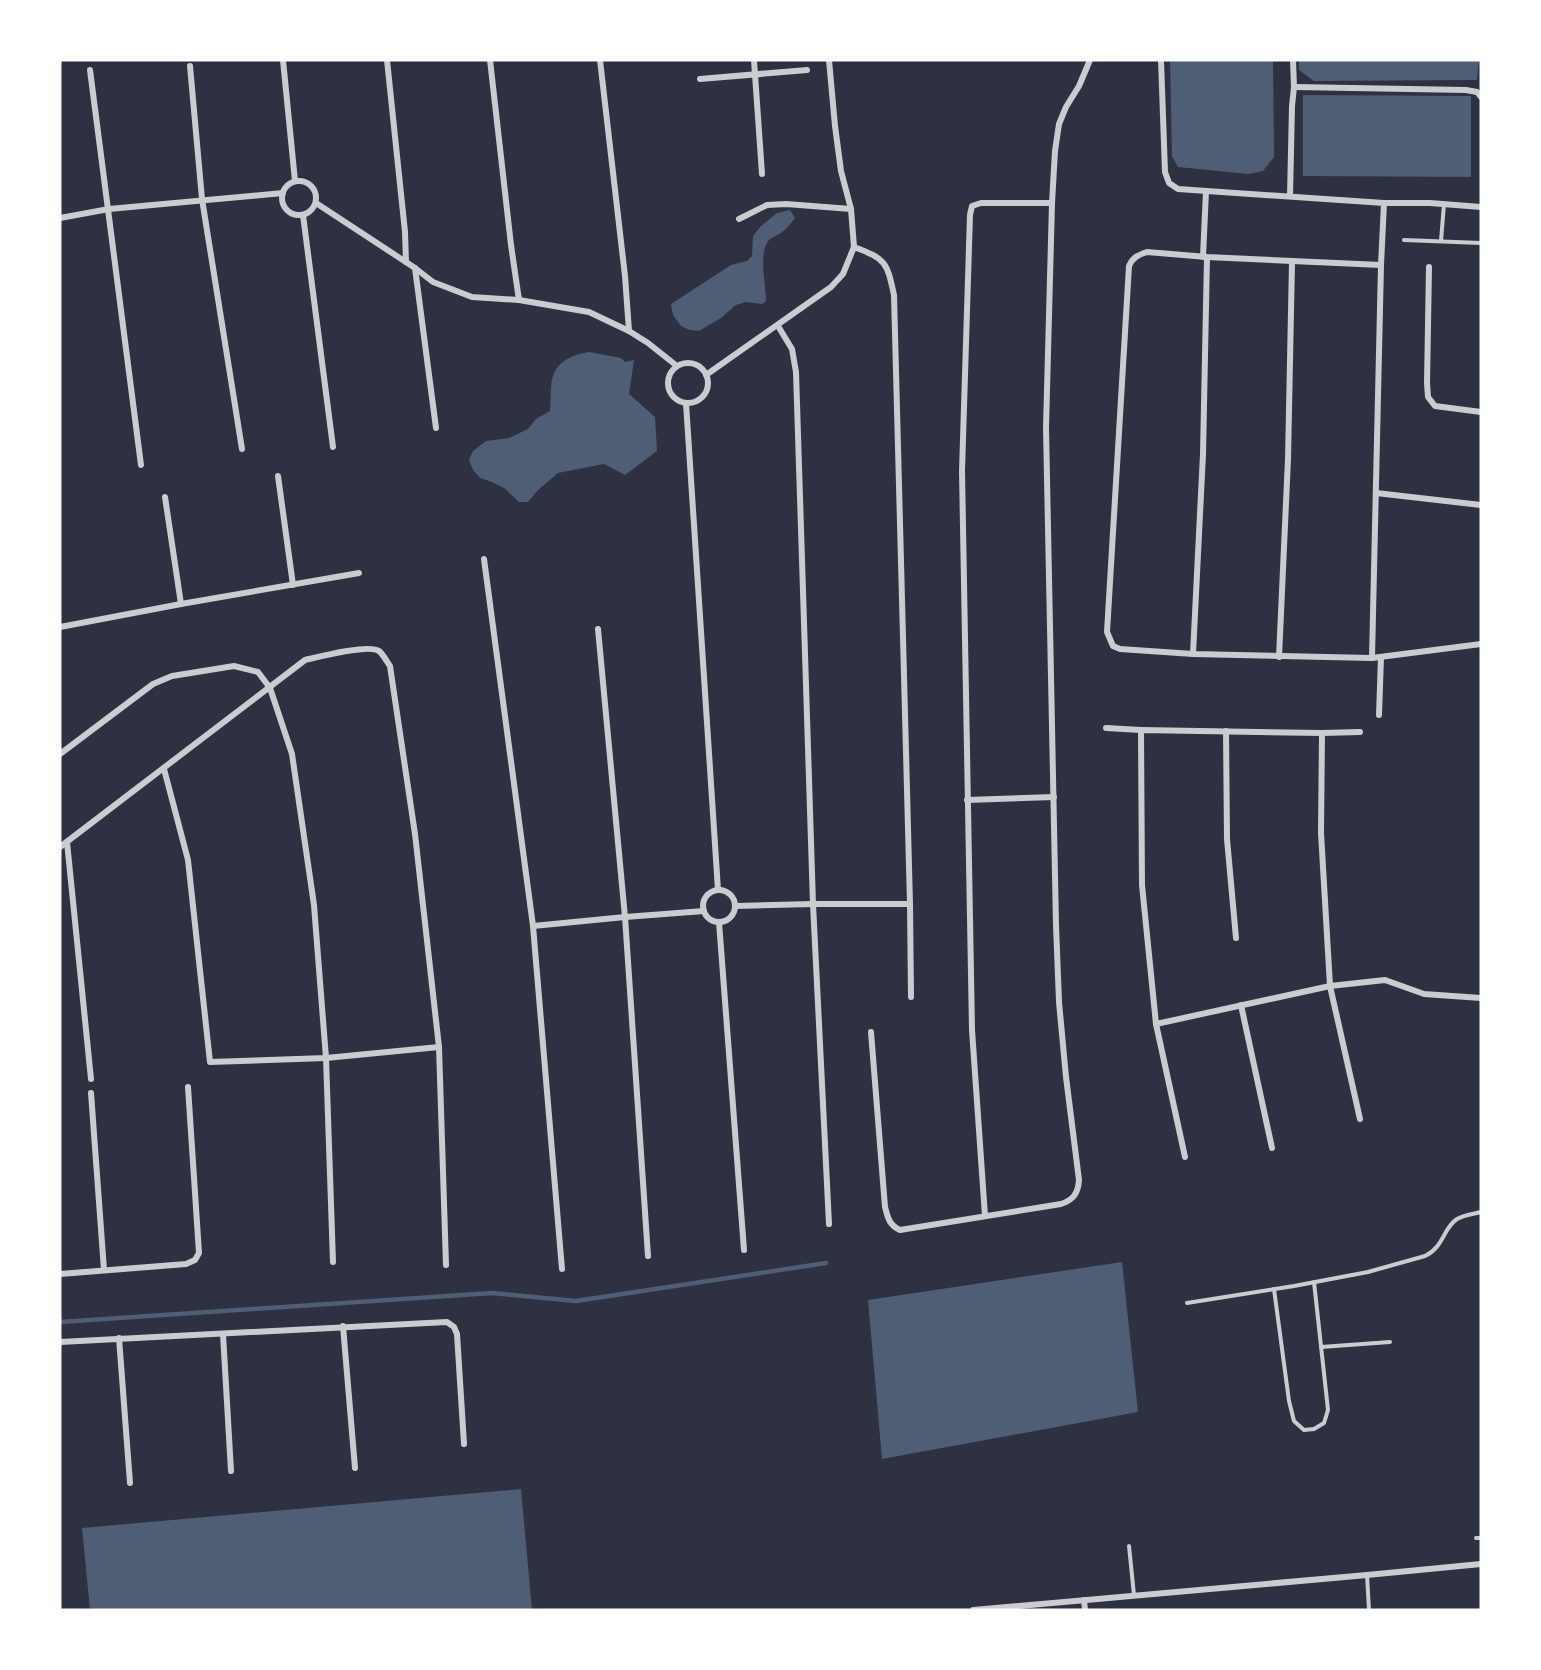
<svg xmlns="http://www.w3.org/2000/svg" width="1541" height="1670" viewBox="0 0 1541 1670" font-family="'Source Sans 3',sans-serif">
	<style>
		.water { fill: #4f5d75 }
		.lines { fill: none; stroke-linecap: round; stroke-linejoin: round }
		.stream { stroke: #4f5d75; stroke-width: 4.5 }
		.service { stroke: #caccd0; stroke-width: 4 }
		.minor { stroke: #caccd0; stroke-width: 6 }
	</style>
	<rect width="100%" height="100%" fill="#2d3142"/>
	<!-- water -->
	<g class="water">
		<polygon points="1170,60 1273,60 1274,157 1263,171 1249,174 1178,167 1172,156"/>
		<polygon points="1299,60 1479,60 1477,80 1314,81 1299,70"/>
		<polygon points="1303,95 1471,96 1471,177 1303,176"/>
		<path d="M790,210L795,218C791,223 787,229 782,232C779,235 772,237 769,240C758,253 766,284 766,301L762,304L746,302L736,305L721,318L699,331L690,330L681,326L673,315L671,304L731,265L747,261L752,256L753,236L761,226L777,213Z"/>
		<path d="M589,352L621,358L625,362L634,360L629,394L655,417L657,451L625,475L604,464L558,473L538,490L528,502H519L504,488L492,482L480,478L473,470L469,460L473,451L486,441L509,438L528,429L536,419L550,411C551,402 550,383 553,376C558,360 575,354 589,352Z"/>
		<polygon points="1122,1262 1138,1412 882,1459 868,1300"/>
		<polygon points="521,1489 532,1610 90,1610 82,1528"/>
	</g>
	<g class="lines">
		<!-- stream -->
		<polyline class="stream" points="60,1322 492,1293 576,1301 826,1263"/>
		<!-- service -->
		<g class="service">
			<polyline points="1404,240 1481,243"/>
			<polyline points="1441,241 1444,204"/>
			<polyline points="1274,1289 1289,1401 1294,1421 1304,1430 1314,1429 1324,1423 1328,1410 1314,1282"/>
			<path d="M1187,1303L1294,1286L1368,1272L1425,1256C1444,1247 1443,1228 1457,1219C1464,1215 1473,1214 1481,1212"/>
			<polyline points="1321,1347 1390,1342"/>
			<polyline points="1476,1538 1481,1538"/>
			<polyline points="1129,1546 1134,1595"/>
			<polyline points="1367,1575 1369,1610"/>
		</g>
		<!-- minor -->
		<g class="minor">
			<polyline points="283,60 295,181"/>
			<polyline points="387,60 405,232 406,262"/>
			<polyline points="490,60 511,245 519,300"/>
			<polyline points="600,60 625,276 629,331"/>
			<polyline points="754,60 762,174"/>
			<polyline points="1161,60 1165,172 1169,183 1178,189 1384,203 1381,265 1372,658"/>
			<polyline points="190,66 202,199 242,449"/>
			<polyline points="90,70 141,465"/>
			<polyline points="700,79 807,70"/>
			<polyline points="1294,87 1466,90 1477,92 1481,97"/>
			<circle cx="299" cy="198" r="17"/>
			<polyline points="1290,196 1292,106 1294,87 1293,60"/>
			<polyline points="316,203 415,268 433,282 472,297 519,300 589,312 629,331 648,343 677,366"/>
			<polyline points="1384,203 1430,203 1481,207"/>
			<polyline points="303,215 333,447"/>
			<polyline points="60,218 109,209 283,193"/>
			<polyline points="739,219 767,205 786,204 851,209"/>
			<path d="M854,247C886,259 887,262 894,295L910,904L911,997"/>
			<polyline points="1203,257 1206,191"/>
			<path d="M1381,265L1207,257L1147,252C1138,255 1133,257 1129,266L1107,632L1113,646L1120,649L1193,654L1372,658L1481,644"/>
			<polyline points="1429,267 1427,383 1428,397 1435,406 1481,412"/>
			<polyline points="415,268 436,428"/>
			<polyline points="778,326 792,349 796,372 813,904 829,1224"/>
			<circle cx="688" cy="383" r="20"/>
			<polyline points="706,375 831,287 843,274 854,247 851,209 841,171 835,126 829,60"/>
			<polyline points="686,403 718,890"/>
			<polyline points="278,476 293,585"/>
			<polyline points="1376,493 1481,505"/>
			<polyline points="165,497 181,604"/>
			<polyline points="484,559 533,926 562,1269"/>
			<polyline points="60,627 181,604 359,573"/>
			<polyline points="598,629 625,917 648,1256"/>
			<polyline points="1193,654 1203,454 1207,257"/>
			<polyline points="1279,657 1288,459 1292,262"/>
			<polyline points="1379,715 1381,657"/>
			<polyline points="1106,728 1141,730"/>
			<polyline points="1226,731 1227,839 1236,938"/>
			<polyline points="1322,733 1360,732"/>
			<polyline points="60,754 153,684 172,676 234,666 258,672 270,688 292,754 314,905 326,1058 333,1262"/>
			<polyline points="164,769 188,860 210,1062 326,1058 439,1047"/>
			<polyline points="967,800 1054,797"/>
			<polyline points="67,842 91,1079"/>
			<path d="M60,847L305,660C318,657 369,644 379,651C383,654 387,662 390,666L415,834L439,1047L446,1265"/>
			<circle cx="719" cy="906" r="16"/>
			<polyline points="735,906 813,904 910,904"/>
			<polyline points="719,922 744,1250"/>
			<polyline points="533,926 625,917 704,911"/>
			<polyline points="1241,1005 1272,1148"/>
			<polyline points="1156,1024 1185,1157"/>
			<path d="M871,1032L885,1207C888,1218 889,1225 900,1230L1061,1204C1073,1200 1078,1194 1079,1180L1066,1077L1059,1002L1056,925L1046,428L1052,203L1055,151L1059,124L1066,107L1079,86L1090,60"/>
			<polyline points="91,1093 104,1270"/>
			<polyline points="1360,1119 1330,986 1321,833 1322,733 1141,730 1142,885 1156,1024 1330,986 1385,980 1424,994 1481,998"/>
			<polyline points="985,1216 972,1030 962,471 970,215 972,206 981,203 1052,203"/>
			<polyline points="60,1274 186,1264 195,1260 199,1253 188,1087"/>
			<polyline points="343,1326 355,1468"/>
			<polyline points="223,1334 231,1471"/>
			<polyline points="119,1338 130,1483"/>
			<polyline points="60,1342 447,1322 454,1327 457,1334 464,1444"/>
			<polyline points="1084,1600 1085,1610"/>
			<polyline points="973,1610 1367,1575 1481,1564"/>
		</g>
	</g>
	<!-- border -->
	<rect width="1541" height="1670" fill="none" stroke="#ffffff" stroke-width="123"/>
</svg>
